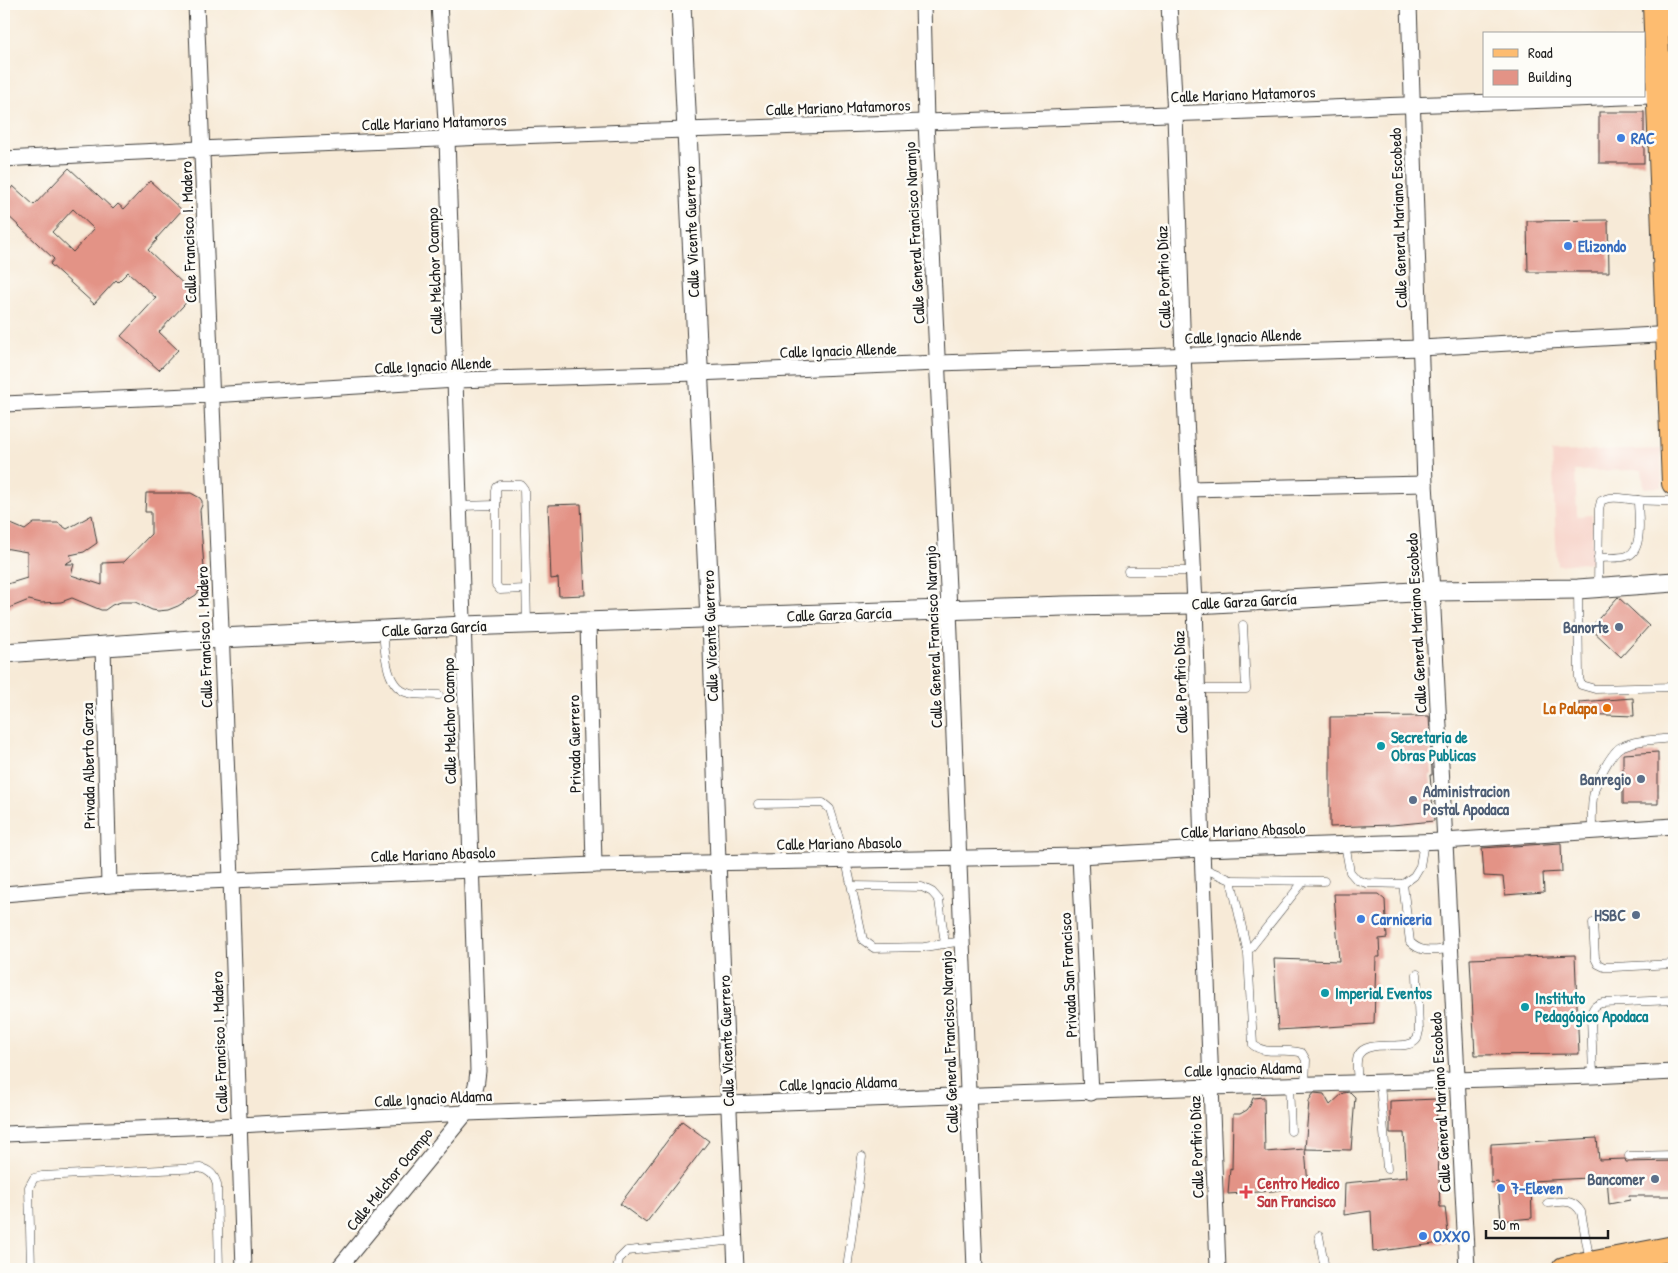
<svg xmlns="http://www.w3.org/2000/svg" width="1678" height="1273" viewBox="0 0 1678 1273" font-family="'Patrick Hand',sans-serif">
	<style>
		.built { fill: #f7d1c7 }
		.building { fill: #e39386; fill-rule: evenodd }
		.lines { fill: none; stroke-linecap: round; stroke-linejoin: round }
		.service-casing { stroke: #3d3b38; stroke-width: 9 }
		.minor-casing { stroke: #3d3b38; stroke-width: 17 }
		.tertiary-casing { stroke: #3d3b38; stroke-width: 21 }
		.primary-casing { stroke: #3d3b38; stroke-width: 26 }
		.trunk-casing { stroke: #3d3b38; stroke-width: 27 }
		.service { stroke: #fff; stroke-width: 8 }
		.minor { stroke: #fff; stroke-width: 15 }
		.tertiary { stroke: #fff; stroke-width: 19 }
		.primary { stroke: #fdbc70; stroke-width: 24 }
		.trunk { stroke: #fdbc70; stroke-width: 25 }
		.shop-dot { fill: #3f7fe0; stroke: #fdfcf7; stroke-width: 2 }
		.service-dot { fill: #5c6f8a; stroke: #fdfcf7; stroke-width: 2 }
		.food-dot { fill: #e8710a; stroke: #fdfcf7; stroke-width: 2 }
		.culture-dot { fill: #0f9aa8; stroke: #fdfcf7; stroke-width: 2 }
		.health-dot { fill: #e0444e; stroke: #fdfcf7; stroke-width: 2 }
		.labels { text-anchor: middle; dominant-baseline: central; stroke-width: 5; stroke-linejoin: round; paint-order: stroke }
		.street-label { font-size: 16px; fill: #1c1c1c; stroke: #fdfcf7 }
		.shop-label { font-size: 16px; font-weight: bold; fill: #366cbe; stroke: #fdfcf7; text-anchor: start }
		.service-label { font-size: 16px; font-weight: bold; fill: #4e5e75; stroke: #fdfcf7; text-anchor: end }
		.food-label { font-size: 16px; font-weight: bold; fill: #c56008; stroke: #fdfcf7; text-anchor: end }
		.culture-label { font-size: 16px; font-weight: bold; fill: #0d838f; stroke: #fdfcf7; text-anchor: start }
		.health-label { font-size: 16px; font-weight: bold; fill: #be3a42; stroke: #fdfcf7; text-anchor: start }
	</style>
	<rect width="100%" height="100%" fill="#fdfcf7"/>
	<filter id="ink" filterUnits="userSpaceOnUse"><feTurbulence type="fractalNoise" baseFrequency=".02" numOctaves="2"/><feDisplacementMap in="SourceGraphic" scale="10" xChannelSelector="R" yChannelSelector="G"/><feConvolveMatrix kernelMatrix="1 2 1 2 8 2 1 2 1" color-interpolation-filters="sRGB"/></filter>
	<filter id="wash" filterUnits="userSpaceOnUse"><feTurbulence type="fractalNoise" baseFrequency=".0096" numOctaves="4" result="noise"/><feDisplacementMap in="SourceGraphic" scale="20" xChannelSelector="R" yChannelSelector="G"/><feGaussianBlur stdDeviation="1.12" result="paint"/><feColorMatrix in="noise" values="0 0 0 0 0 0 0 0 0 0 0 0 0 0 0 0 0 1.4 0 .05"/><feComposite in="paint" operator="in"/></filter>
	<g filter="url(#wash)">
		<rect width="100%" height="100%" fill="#f7ead7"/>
		<!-- built -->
		<polygon class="built" points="1661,449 1662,487 1644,488 1642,470 1575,471 1577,516 1592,515 1593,562 1557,565 1552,452"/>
		<g id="blocks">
			<!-- building -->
			<g class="building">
				<rect x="1599" y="112" width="45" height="51"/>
				<path d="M69,168L113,209L118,204L124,209L150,181L182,210L156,239L157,240L148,250L194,294L159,332L178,350L159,370L121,336L156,298L128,272L118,282L116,280L94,304L50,264L54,259L4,212V197L13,186L34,205ZM73,209L94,229L73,252L52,232Z"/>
				<polygon points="1608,220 1609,272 1528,272 1527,221"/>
				<polygon points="146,493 191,493 200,498 202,501 202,505 200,510 205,583 196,595 178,606 168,610 158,611 152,610 135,602 121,602 112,605 105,610 101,610 72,598 61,602 41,603 29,600 4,610 4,585 27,578 27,552 4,548 4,521 25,530 34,523 58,523 67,529 92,515 97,543 84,552 70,555 72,560 65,564 74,564 71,575 102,585 102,563 124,562 151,534 151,512 145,512"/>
				<polygon points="581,504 585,595 559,596 558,578 551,579 548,505"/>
				<polygon points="1618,597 1649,626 1621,657 1590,628"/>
				<polygon points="1633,698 1634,716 1580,714 1579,702"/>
				<polygon points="1429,716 1432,771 1432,775 1430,775 1434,821 1392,825 1330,827 1330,717"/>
				<polygon points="1658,752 1658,804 1623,804 1623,754"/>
				<polygon points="1561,843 1562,872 1543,873 1544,892 1505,895 1503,877 1484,876 1482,848"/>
				<polygon points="1334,894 1378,894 1385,900 1387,938 1379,939 1380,957 1376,957 1374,1024 1278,1030 1274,959 1339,961"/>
				<polygon points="1575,955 1579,1054 1475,1055 1470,959"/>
				<polygon points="1350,1092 1355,1097 1351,1150 1305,1149 1309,1101 1311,1097 1314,1093 1324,1094 1330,1105 1343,1093"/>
				<polygon points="1264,1097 1265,1152 1305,1149 1308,1185 1273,1191 1228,1194 1230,1168 1232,1169 1233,1114 1240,1114 1247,1110 1250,1106 1253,1098"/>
				<polygon points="1436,1099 1440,1207 1445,1207 1449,1242 1373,1252 1371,1211 1344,1215 1345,1183 1407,1177 1404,1133 1390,1133 1390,1101"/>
				<polygon points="682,1121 709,1141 646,1223 620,1204"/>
				<polygon points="1597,1138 1599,1160 1625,1159 1626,1162 1674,1161 1674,1196 1629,1196 1630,1200 1609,1204 1607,1177 1531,1181 1532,1218 1501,1221 1498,1182 1491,1183 1491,1144"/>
			</g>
		</g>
	</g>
	<g filter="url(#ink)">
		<use href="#blocks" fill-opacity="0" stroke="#3d3b38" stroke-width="1"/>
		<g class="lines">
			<defs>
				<g id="service">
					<polyline points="460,506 496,505"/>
					<path d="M1598,558C1607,557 1619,559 1627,556C1644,551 1638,515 1638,500"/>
					<polyline points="1128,571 1193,571"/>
					<path d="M1598,587L1599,509L1601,501C1611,495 1625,499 1637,500C1649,501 1662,501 1674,501"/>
					<polyline points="525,589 500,590 496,585 496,491 497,487 500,485 521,485 524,489 527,624"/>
					<polyline points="1578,589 1579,678 1581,685 1595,689 1674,687"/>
					<path d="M383,631C385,651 385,687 408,693C417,696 430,694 439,695"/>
					<polyline points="1197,689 1246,689 1243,625"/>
					<polyline points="758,804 823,803 830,809 846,861 863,940 874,948 924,947 963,941"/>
					<path d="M1592,830C1592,818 1591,805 1594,792C1596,782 1612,751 1621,747C1637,739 1657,740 1674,738"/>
					<polyline points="1345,844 1350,872 1357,880 1366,883 1403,884 1414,876 1420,866 1424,842"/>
					<path d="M1203,868L1231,880L1248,954L1253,1045C1267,1056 1286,1047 1302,1053L1306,1060L1305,1085"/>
					<polyline points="1231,880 1324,881"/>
					<path d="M1403,884L1410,942C1422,954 1434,950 1450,949"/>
					<polyline points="852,886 922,887 932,892 939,900 945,944"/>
					<polyline points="1593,923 1595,958 1598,964 1604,967 1613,967 1674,964"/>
					<polyline points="1248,951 1303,882"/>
					<path d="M1593,1076L1591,1015C1593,1007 1595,1005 1602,1003L1674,1000"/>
					<path d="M1358,1083C1358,1075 1355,1063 1358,1056C1366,1037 1408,1053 1417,1039C1418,1037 1418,1034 1419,1031L1417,974"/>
					<polyline points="1380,1083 1387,1169"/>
					<polyline points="1289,1085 1291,1131"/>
					<polyline points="1629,1156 1674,1155"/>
					<path d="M1548,1203C1564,1202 1572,1198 1581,1212L1590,1262"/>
					<polyline points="1319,1236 1325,1269"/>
					<path d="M31,1269L29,1187L34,1178L42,1176L200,1168C210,1170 215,1176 217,1185L219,1269"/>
					<polyline points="617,1269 619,1259 627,1251 735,1240"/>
					<polyline points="847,1269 862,1157"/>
				</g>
				<g id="minor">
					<polyline points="196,4 231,879 244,1269"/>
					<polyline points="923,4 926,122 949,610 975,1269"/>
					<polyline points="1169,4 1175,115 1183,355 1195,604 1202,849 1218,1269"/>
					<polyline points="1409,4 1425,484 1432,591 1467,1269"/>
					<path d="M4,159C471,133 938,124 1406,105C1495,102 1585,99 1674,95"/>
					<polyline points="4,404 211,395 456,380 697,373 938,363 1421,348 1674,334"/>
					<polyline points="1189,489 1425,484"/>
					<polyline points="710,619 718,862 736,1269"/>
					<polyline points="588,622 594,865"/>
					<polyline points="103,645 109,885"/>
					<polyline points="1080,856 1091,1093"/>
					<polyline points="4,894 109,885 594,865 1080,856 1202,849 1444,841 1674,826"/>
					<polyline points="4,1134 240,1125 466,1113 1211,1087 1593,1076 1674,1072"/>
					<path d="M338,1269L466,1113C473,1099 477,1087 478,1071L447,139L439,4"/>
				</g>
				<g id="tertiary">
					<polyline points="681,4 710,619"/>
					<polyline points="4,653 221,638 464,626 1064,606 1195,604 1432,591 1578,589 1674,582"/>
				</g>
				<g id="primary">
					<polyline points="1655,4 1674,483"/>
					<polyline points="1564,1269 1674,1248"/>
				</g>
				<polyline id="trunk" points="1572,1269 1578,1266"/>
			</defs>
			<!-- service casing -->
			<use href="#service" class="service-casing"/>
			<!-- minor casing -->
			<use href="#minor" class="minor-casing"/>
			<!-- tertiary casing -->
			<use href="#tertiary" class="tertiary-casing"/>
			<!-- primary casing -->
			<use href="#primary" class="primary-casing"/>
			<!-- trunk casing -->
			<use href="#trunk" class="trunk-casing"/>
			<!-- service -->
			<use href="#service" class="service"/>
			<!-- minor -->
			<use href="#minor" class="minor"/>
			<!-- tertiary -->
			<use href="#tertiary" class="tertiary"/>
			<!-- primary -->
			<use href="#primary" class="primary"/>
			<!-- trunk -->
			<use href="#trunk" class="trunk"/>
		</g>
	</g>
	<!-- markers -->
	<g class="shop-dot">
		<circle cx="1621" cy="138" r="5"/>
		<circle cx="1568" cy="246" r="5"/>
		<circle cx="1361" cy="919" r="5"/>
		<circle cx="1501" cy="1188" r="5"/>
		<circle cx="1423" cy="1236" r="5"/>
	</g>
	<g class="service-dot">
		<circle cx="1619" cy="627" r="5"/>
		<circle cx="1641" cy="779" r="5"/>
		<circle cx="1413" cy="800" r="5"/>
		<circle cx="1636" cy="915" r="5"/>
		<circle cx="1655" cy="1179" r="5"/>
	</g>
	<circle class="food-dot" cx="1607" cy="708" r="5"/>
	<g class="culture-dot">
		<circle cx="1381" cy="746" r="5"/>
		<circle cx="1325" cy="993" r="5"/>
		<circle cx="1525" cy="1007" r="5"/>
	</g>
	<path class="health-dot" d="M1243.5 1184.5h5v5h5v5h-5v5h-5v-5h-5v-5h5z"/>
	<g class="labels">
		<!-- street labels -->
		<g class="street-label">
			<text transform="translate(1243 94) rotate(-2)">Calle Mariano Matamoros</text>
			<text transform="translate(838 107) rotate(-2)">Calle Mariano Matamoros</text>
			<text transform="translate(434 122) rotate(-2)">Calle Mariano Matamoros</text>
			<text transform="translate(1398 218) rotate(-92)">Calle General Mariano Escobedo</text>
			<text transform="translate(188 232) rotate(-92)">Calle Francisco I. Madero</text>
			<text transform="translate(691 232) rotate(-92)">Calle Vicente Guerrero</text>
			<text transform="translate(914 233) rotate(-93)">Calle General Francisco Naranjo</text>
			<text transform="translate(434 271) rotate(-92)">Calle Melchor Ocampo</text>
			<text transform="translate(1163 277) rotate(-92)">Calle Porfirio Díaz</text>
			<text transform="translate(1243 336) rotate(-2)">Calle Ignacio Allende</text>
			<text transform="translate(838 350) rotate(-2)">Calle Ignacio Allende</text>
			<text transform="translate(433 365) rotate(-3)">Calle Ignacio Allende</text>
			<text transform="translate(1244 601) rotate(-3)">Calle Garza García</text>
			<text transform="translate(839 614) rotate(-2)">Calle Garza García</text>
			<text transform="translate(1416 623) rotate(-93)">Calle General Mariano Escobedo</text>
			<text transform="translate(434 628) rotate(-3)">Calle Garza García</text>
			<text transform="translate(710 636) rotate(-92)">Calle Vicente Guerrero</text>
			<text transform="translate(204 637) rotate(-92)">Calle Francisco I. Madero</text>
			<text transform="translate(933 637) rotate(-92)">Calle General Francisco Naranjo</text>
			<text transform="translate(1180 682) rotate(-92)">Calle Porfirio Díaz</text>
			<text transform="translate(449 721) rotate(-91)">Calle Melchor Ocampo</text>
			<text transform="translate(574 744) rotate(-91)">Privada Guerrero</text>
			<text transform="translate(88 766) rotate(-91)">Privada Alberto Garza</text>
			<text transform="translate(1243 830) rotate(-2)">Calle Mariano Abasolo</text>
			<text transform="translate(839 843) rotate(-1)">Calle Mariano Abasolo</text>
			<text transform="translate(433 854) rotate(-2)">Calle Mariano Abasolo</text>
			<text transform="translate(1068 975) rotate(-93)">Privada San Francisco</text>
			<text transform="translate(726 1041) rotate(-92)">Calle Vicente Guerrero</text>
			<text transform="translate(219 1042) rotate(-92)">Calle Francisco I. Madero</text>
			<text transform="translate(949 1042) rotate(-92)">Calle General Francisco Naranjo</text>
			<text transform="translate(1243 1069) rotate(-2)">Calle Ignacio Aldama</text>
			<text transform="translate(838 1083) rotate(-2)">Calle Ignacio Aldama</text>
			<text transform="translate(433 1098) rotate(-3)">Calle Ignacio Aldama</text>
			<text transform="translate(1440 1102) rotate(-93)">Calle General Mariano Escobedo</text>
			<text transform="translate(1196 1147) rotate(-92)">Calle Porfirio Díaz</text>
			<text transform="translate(389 1179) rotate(-51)">Calle Melchor Ocampo</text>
		</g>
		<!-- shop labels -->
		<g class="shop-label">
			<text x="1631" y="138">RAC</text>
			<text x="1578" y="246">Elizondo</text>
			<text x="1371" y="919">Carniceria</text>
			<text x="1511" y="1188">7-Eleven</text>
			<text x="1433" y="1236">OXXO</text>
		</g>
		<!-- service labels -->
		<g class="service-label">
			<text x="1609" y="627">Banorte</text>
			<text x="1631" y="779">Banregio</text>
			<text x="1423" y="791" text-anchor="start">Administracion<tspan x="1423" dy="18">Postal Apodaca</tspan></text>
			<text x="1626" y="915">HSBC</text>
			<text x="1645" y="1179">Bancomer</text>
		</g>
		<!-- food labels -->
		<g class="food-label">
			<text x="1597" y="708">La Palapa</text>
		</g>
		<!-- culture labels -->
		<g class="culture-label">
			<text x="1391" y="737">Secretaria de<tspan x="1391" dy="18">Obras Publicas</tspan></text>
			<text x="1335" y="993">Imperial Eventos</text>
			<text x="1535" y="998">Instituto<tspan x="1535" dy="18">Pedagógico Apodaca</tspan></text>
		</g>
		<!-- health labels -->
		<g class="health-label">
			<text x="1257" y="1183">Centro Medico<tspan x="1257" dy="18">San Francisco</tspan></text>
		</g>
	</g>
	<!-- margin -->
	<rect width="1678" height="1273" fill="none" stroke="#fdfcf7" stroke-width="20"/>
	<!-- legend -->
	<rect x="1483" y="32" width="162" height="65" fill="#fdfcf7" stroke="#a3a29f"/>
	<rect x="1493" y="49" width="25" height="8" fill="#fdbc70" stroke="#a3a29f"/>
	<text x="1528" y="58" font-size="15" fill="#1c1c1c">Road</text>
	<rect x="1493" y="70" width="25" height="15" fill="#e39386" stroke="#a3a29f"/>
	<text x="1528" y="82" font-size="15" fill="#1c1c1c">Building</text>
	<!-- scale -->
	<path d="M1486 1230v8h122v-8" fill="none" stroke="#1c1c1c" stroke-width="2.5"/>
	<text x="1493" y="1230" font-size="15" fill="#1c1c1c" stroke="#fdfcf7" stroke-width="4" paint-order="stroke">50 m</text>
</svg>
